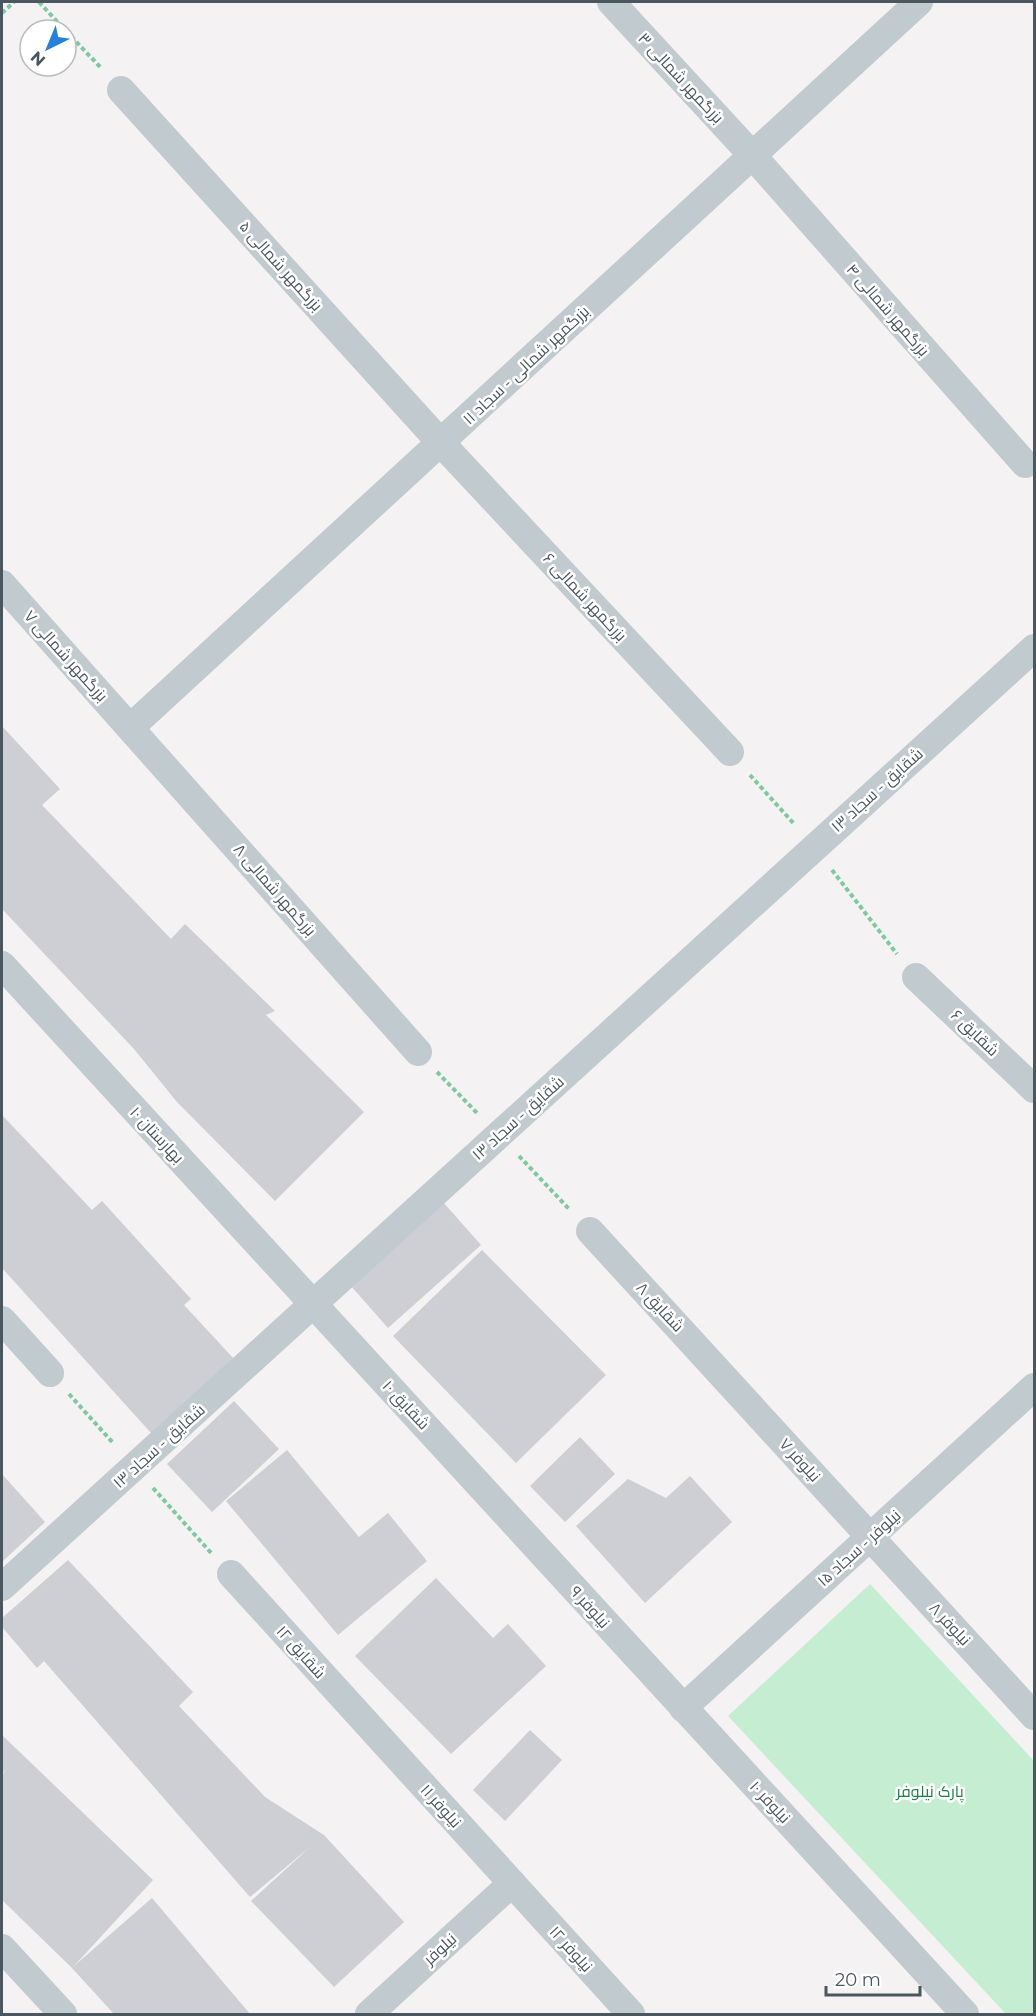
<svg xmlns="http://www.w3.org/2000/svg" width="1036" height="2016" viewBox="0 0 1036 2016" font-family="Montserrat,Cairo,sans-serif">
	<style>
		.green { fill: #c5edd2 }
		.building { fill: #cdcfd4 }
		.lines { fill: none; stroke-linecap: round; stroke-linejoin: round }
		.path { stroke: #7fc9a0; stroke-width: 4; stroke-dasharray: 4.5 3; stroke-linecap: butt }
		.minor { stroke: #c1cacf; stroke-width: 28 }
		.labels { text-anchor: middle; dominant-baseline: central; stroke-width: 5; stroke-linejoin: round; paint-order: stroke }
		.street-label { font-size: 16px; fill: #4b575e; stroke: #fff }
		.park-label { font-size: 16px; fill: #1f7d48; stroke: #fff }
	</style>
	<rect width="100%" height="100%" fill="#f4f2f2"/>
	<!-- green -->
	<polygon class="green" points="870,1584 1034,1761 1034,2014 1006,2014 728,1716"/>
	<!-- building -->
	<g class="building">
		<polygon points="2,726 60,789 42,805 171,939 185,924 275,1011 266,1015 364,1112 275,1201 177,1102 134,1049 2,909"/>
		<polygon points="2,1115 92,1210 102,1201 191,1299 184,1305 234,1359 152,1434 2,1268"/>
		<polygon points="443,1202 481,1245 388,1328 351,1286"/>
		<polygon points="482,1250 606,1375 516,1463 393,1336"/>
		<polygon points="234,1401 279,1449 212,1512 167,1464"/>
		<polygon points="580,1437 615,1474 565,1522 530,1486"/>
		<polygon points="287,1450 359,1537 388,1513 427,1561 338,1635 226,1501"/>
		<polygon points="2,1474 45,1522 2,1562"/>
		<polygon points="690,1476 732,1522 645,1603 576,1526 628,1479 666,1498"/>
		<polygon points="68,1560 193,1692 179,1706 265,1797 324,1835 404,1922 334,1987 251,1901 310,1847 250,1897 44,1661 37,1668 2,1627 2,1618"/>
		<polygon points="436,1578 493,1638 508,1624 546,1666 451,1754 355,1656"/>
		<polygon points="530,1730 562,1760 505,1821 473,1790"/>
		<polygon points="2,1735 153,1880 74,1966 152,1898 250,2014 114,2014 72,1968 2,1900 2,1775 8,1768 2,1774"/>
	</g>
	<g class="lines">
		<!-- path -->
		<g class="path">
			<polyline points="39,2 65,30"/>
			<polyline points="2,13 14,2"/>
			<polyline points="66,31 102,69"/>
			<polyline points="750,775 795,825"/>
			<polyline points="832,870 897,954"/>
			<polyline points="437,1072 478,1114"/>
			<polyline points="519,1156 569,1209"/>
			<polyline points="69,1394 114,1444"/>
			<polyline points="153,1488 212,1554"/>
		</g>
		<!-- minor -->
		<g class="minor">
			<polyline points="611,2 752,155 1025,464"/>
			<polyline points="121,90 441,443 730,752"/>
			<polyline points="2,584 418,1052"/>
			<polyline points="131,727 919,2"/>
			<polyline points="2,965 965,2014"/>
			<polyline points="916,977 1034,1089"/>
			<polyline points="590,1231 1034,1716"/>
			<polyline points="2,1320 50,1373"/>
			<polyline points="231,1574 631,2014"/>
			<polyline points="2,1587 1034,648"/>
			<polyline points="683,1708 1034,1387"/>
			<polyline points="2,1948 63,2014"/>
			<polyline points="369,2014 512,1883"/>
		</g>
	</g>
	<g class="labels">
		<!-- street labels -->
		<g class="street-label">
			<text transform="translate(681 78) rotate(47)">بزرگمهر شمالی ۳</text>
			<text transform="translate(281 266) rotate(48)">بزرگمهر شمالی ۵</text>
			<text transform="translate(888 310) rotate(49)">بزرگمهر شمالی ۴</text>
			<text transform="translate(526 365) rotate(-43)">بزرگمهر شمالی - سجاد ۱۱</text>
			<text transform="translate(585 597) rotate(47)">بزرگمهر شمالی ۶</text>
			<text transform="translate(66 656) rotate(48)">بزرگمهر شمالی ۷</text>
			<text transform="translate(877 790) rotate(-42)">شقایق - سجاد ۱۳</text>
			<text transform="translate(275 890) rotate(49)">بزرگمهر شمالی ۸</text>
			<text transform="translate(975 1033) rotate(44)">شقایق ۶</text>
			<text transform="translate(518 1118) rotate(-42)">شقایق - سجاد ۱۳</text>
			<text transform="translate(157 1135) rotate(47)">بهارستان ۱۰</text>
			<text transform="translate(660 1307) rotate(47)">شقایق ۸</text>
			<text transform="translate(406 1405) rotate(47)">شقایق ۱۰</text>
			<text transform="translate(159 1446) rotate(-42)">شقایق - سجاد ۱۳</text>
			<text transform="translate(800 1460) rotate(48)">نیلوفر ۷</text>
			<text transform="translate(859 1548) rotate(-42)">نیلوفر - سجاد ۱۵</text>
			<text transform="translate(590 1607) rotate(48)">نیلوفر ۹</text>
			<text transform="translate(950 1624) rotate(47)">نیلوفر ۸</text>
			<text transform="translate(301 1652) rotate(48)">شقایق ۱۲</text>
			<text transform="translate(770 1802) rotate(47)">نیلوفر ۱۰</text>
			<text transform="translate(441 1806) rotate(48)">نیلوفر ۱۱</text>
			<text transform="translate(440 1949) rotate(-42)">نیلوفر</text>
			<text transform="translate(571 1949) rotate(48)">نیلوفر ۱۲</text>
		</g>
		<!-- park labels -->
		<g class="park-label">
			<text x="930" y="1791">پارک نیلوفر</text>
		</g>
	</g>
	<!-- border -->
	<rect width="1036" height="2016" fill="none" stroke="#4b575e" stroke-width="6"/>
	<!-- north arrow -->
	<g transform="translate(48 48) rotate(223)"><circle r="28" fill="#ffffff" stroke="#b7bcbf" stroke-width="1.5"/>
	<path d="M0-4.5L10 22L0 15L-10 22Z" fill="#2881d8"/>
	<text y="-9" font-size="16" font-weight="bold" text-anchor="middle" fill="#4b575e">N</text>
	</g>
	<!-- scale -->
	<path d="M826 1986v9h94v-9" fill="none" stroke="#4b575e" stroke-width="3"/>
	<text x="835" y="1986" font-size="18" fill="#4b575e" stroke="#ffffff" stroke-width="4.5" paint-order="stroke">20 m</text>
</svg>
